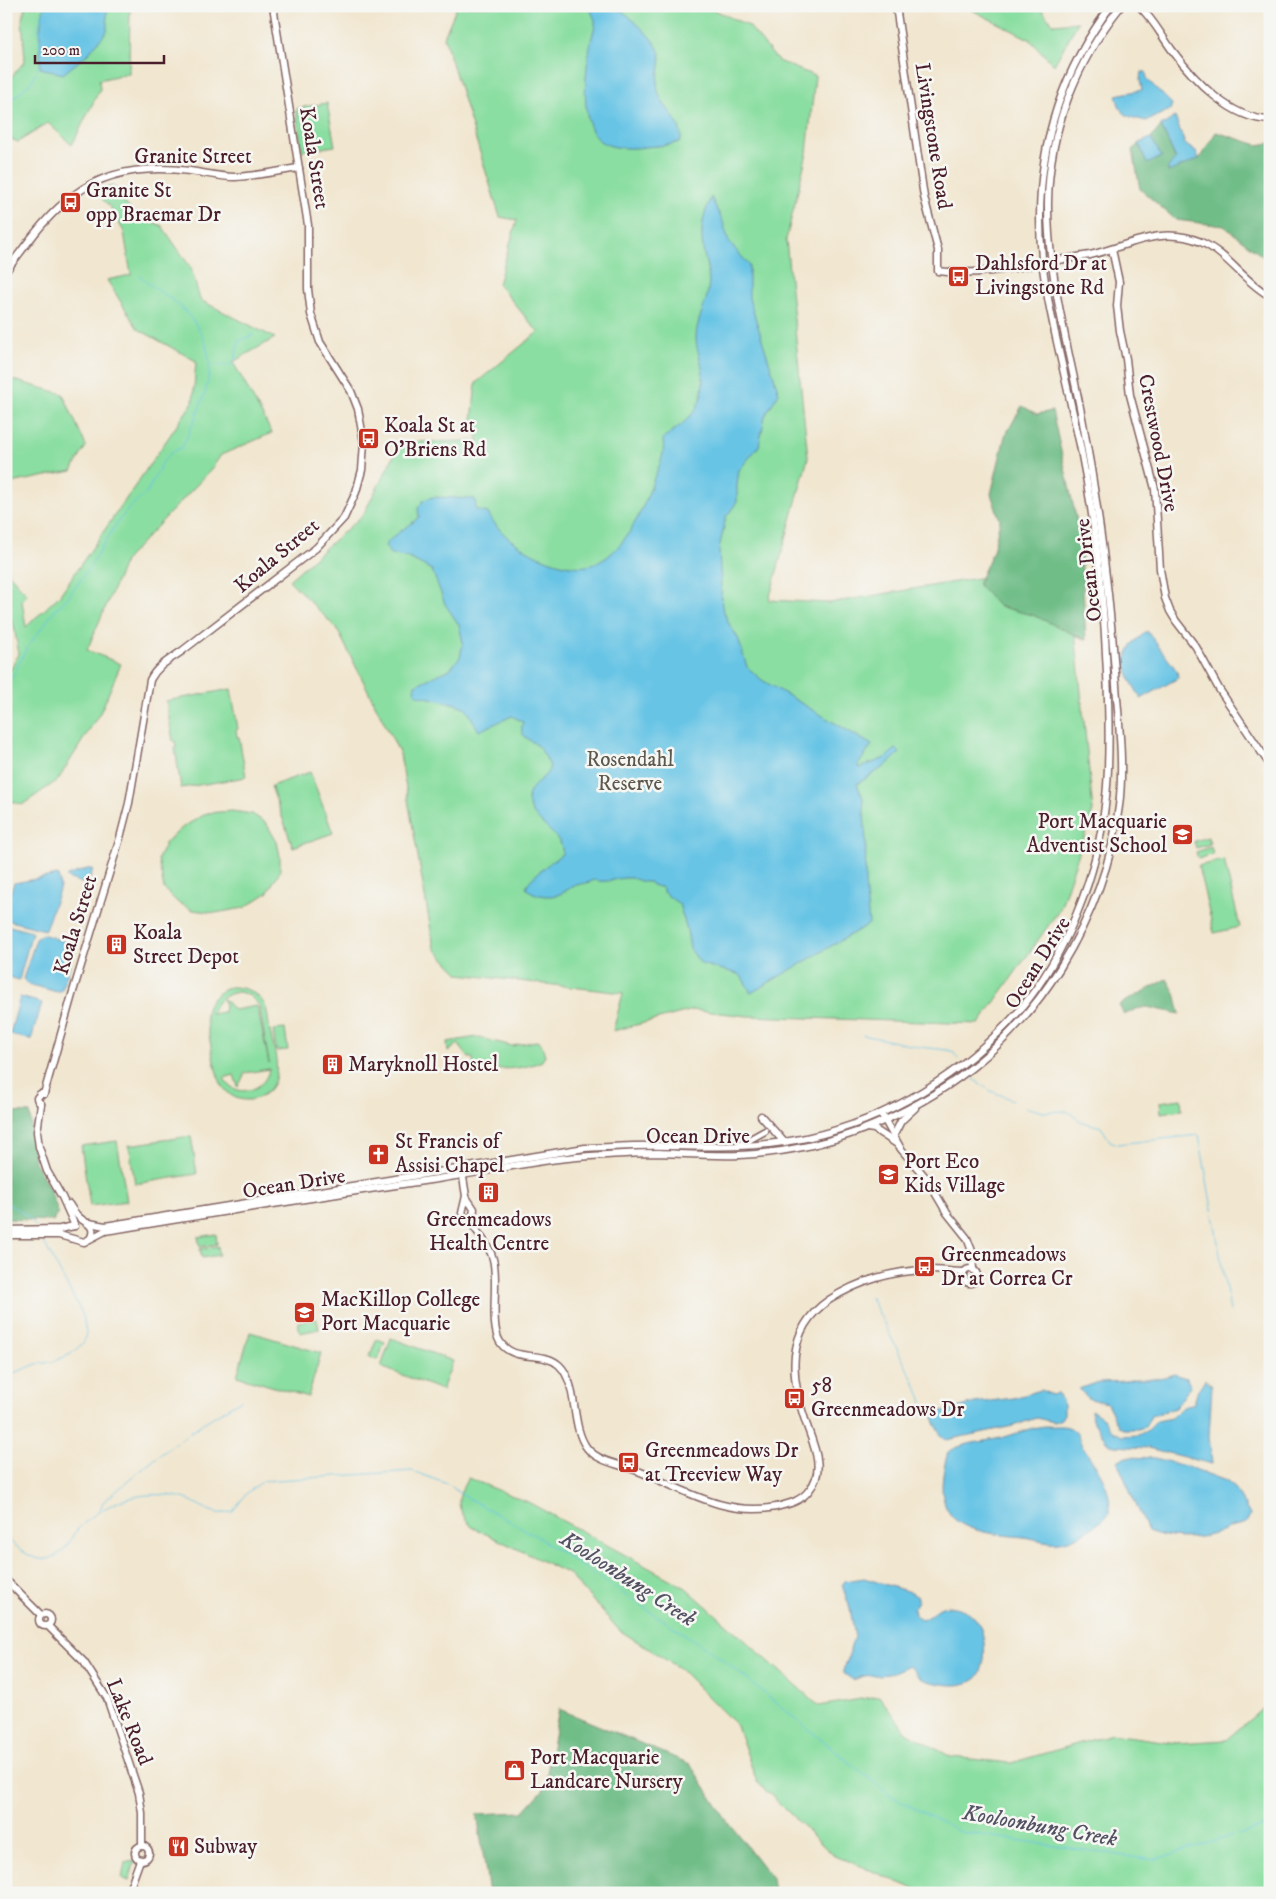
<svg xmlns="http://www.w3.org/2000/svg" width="1276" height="1899" viewBox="0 0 1276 1899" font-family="'IM FELL DW Pica',serif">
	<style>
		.green { fill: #8adea1; stroke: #6a7e66; fill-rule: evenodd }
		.forest { fill: #6fbd87; stroke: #5c6e59 }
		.water { fill: #67c4e5; stroke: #587288 }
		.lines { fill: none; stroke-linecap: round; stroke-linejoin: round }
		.stream { stroke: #67c4e5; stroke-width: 1 }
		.secondary-casing { stroke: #846564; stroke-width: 9 }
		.secondary { stroke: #fff; stroke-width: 6 }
		.labels { text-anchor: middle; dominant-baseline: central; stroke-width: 5; stroke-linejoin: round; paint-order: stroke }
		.street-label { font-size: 21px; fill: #4a1f2b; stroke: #f6f6f2 }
		.poi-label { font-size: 21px; fill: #4a1f2b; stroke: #f6f6f2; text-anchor: start }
		.park-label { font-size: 21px; fill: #5d584e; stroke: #f6f6f2 }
		.water-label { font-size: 22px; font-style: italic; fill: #535163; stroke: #f6f6f2 }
	</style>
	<rect width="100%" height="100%" fill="#f6f6f2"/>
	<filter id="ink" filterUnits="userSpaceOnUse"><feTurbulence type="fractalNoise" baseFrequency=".02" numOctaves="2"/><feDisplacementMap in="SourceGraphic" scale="10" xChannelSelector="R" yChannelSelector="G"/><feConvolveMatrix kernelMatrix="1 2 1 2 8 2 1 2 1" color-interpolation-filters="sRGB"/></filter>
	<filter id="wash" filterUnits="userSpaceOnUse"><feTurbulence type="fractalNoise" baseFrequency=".0096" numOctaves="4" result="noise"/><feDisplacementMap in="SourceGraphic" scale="20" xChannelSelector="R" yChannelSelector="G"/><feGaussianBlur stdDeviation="1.12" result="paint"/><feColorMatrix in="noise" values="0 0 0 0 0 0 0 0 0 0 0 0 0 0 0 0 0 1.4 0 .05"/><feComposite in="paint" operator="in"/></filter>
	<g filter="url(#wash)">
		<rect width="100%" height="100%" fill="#f1e6cf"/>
		<!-- green -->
		<g class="green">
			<polygon points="26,6 130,6 129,73 99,80 100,89 72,145 48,123 18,142 6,137 6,83 25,61 22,18"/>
			<polygon points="457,6 706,6 749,26 778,61 815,76 807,153 786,240 808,458 769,600 829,603 1068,563 1093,811 1060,909 979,1024 748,1016 693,1010 613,1031 623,993 459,974 434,948 400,754 337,629 289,580 363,515 401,442 479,441 472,421 476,383 538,332 498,284 517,220 500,217 444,37"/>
			<polygon points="964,6 1039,6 1053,24 1078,22 1054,65 1029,39"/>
			<polygon points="327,103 335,146 302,151 296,111 298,108"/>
			<polygon points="113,186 116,189 127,206 138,215 162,226 191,268 200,300 275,338 233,362 272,433 221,455 210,471 126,559 87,650 121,664 101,711 58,780 22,805 6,799 6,669 10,670 19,654 13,622 6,619 6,560 9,574 27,594 22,601 26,627 59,596 193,402 196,361 138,329 107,280 131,275 124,232 110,207 94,191"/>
			<polygon points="6,378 63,394 86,446 72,471 6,484"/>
			<polygon points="231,689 238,729 236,730 237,737 239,737 246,777 181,788 175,748 176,748 175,741 173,741 166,701"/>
			<polygon points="310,772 333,833 293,847 271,786"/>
			<polygon points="232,811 252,814 266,823 277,842 280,856 280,871 267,893 244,908 215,913 193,910 177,902 164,889 158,859 166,842 183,827 207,813"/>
			<polygon points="1208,837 1210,844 1196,848 1194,841"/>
			<polygon points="1211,847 1213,854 1198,859 1196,852"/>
			<polygon points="1224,860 1240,927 1214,933 1198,866"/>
			<path d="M230,987C244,987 253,990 263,1002C268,1008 268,1022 270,1031C274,1051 284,1076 267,1092C262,1096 256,1099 250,1100C217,1102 215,1064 210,1041C209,1033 205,1022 206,1014C208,1000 217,992 230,987ZM239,992L249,995L259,1005L269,1063L257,1006L234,1010L224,999L223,1000L225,1005L224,1012L211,1014C217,1000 224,994 239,992ZM269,1069C266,1091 235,1100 224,1078L234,1075L238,1087L245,1073Z"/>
			<polygon points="285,1029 288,1050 276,1051 273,1030"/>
			<path d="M477,1037L512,1046L536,1041L541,1043L545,1055L542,1061C521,1071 497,1069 474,1068L473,1058H469L458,1044L448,1052L447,1042Z"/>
			<polygon points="1181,1099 1182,1110 1161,1113 1160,1102"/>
			<polygon points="191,1136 197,1174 135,1184 129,1145"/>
			<polygon points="117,1141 127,1201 90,1206 81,1146"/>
			<polygon points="216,1234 217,1244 200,1247 198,1237"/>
			<polygon points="218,1246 219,1255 202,1258 200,1249"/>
			<polygon points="317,1319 319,1329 300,1333 298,1322"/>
			<polygon points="250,1332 321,1353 308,1397 237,1376"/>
			<polygon points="391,1338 453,1361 442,1390 381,1367"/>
			<polygon points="377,1339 385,1342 378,1360 369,1357"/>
			<path d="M468,1478L528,1502L686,1588L819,1706L879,1696L906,1732L951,1757L1011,1763L1112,1734L1176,1743L1226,1740L1270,1702V1893H924L832,1854L757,1782L737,1726L679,1668L619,1630L569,1574L472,1527C456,1508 455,1500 468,1478Z"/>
			<polygon points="135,1861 129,1881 122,1878 125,1863"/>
		</g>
		<!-- forest -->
		<g class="forest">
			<polygon points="1161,126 1176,160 1199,159 1216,132 1258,145 1270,143 1270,262 1224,226 1176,220 1140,189 1133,150 1139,143 1147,163 1162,157 1151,138"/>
			<polygon points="1022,406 1037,414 1052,411 1080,535 1086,640 1035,616 998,606 978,584 993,551 1000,520 991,494 1005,436"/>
			<polygon points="1167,979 1175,993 1180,1014 1147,1007 1136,1009 1124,1015 1119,1005"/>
			<polygon points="6,1112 30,1113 34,1160 51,1192 58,1212 53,1221 6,1219"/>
			<polygon points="559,1709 690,1764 725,1818 772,1878 774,1893 489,1893 477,1814 523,1812 544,1789"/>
		</g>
		<!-- water -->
		<g class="water">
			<polygon points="44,6 107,6 107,31 89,53 63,74 40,68 40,30"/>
			<path d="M589,6C596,6 608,4 615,7C627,12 657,41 660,53C663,66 655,78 658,91C663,109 682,120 681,139L679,142C668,146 656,146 645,147C632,149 611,149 600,141C576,123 587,51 595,26V20Z"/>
			<path d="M1141,72H1146L1147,79L1172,104L1170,110L1146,121C1126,116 1121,116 1116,95L1142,90L1140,80Z"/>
			<polygon points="1175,117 1185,144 1196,152 1199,159 1168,172 1168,167 1176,159 1161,126"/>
			<polygon points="1151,138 1162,157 1147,164 1139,143"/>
			<path d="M711,197L723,222L729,242L749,265V298L779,393L765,416L759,446L739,470L737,485V502L726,517L719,549L722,607L728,622L738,638L747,667L762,680L872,745L858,765L859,768L885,758L896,749L900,753L884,767L857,784L863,798L866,841L865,883L869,924L751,993L742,977L738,974L701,964L690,949L687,930L679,904L663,892V888L652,885L650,882C642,883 638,879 630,878C617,877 609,884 594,880C587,884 581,883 574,886C569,888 565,892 560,894C550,898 534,896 526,888C527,879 554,860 562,854C566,834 529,823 528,799C528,785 547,779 550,767C548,761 544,754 540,749C533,738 517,740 523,722L512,716L479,731L466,708L456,704L417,695L414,690L415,685L450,669L460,657L463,643L459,625L445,604L432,570L409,558L390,554L385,545C396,532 408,528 419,517L418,508L424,500L433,497L475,499L476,510L488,513C499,533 512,542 532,553C548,561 570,569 587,566C622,560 644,508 654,478C657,471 662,461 663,453C664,448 663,443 663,438C692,418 707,406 702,367C700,357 696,348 696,338C696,321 706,306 708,290C711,276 705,262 703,249C700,227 703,217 711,197Z"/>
			<polygon points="1147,631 1177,671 1178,678 1141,699 1130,679 1124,661 1133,643"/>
			<polygon points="87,869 93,869 88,885 67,878 67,876"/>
			<polygon points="58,875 60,887 45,930 6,920 6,902 14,883"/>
			<polygon points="6,925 32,932 19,980 6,976"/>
			<polygon points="42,934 72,944 75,949 62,990 57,992 28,984 23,979 36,939"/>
			<polygon points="20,997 42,1003 31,1040 10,1034"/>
			<path d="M1174,1374L1186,1378L1191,1386L1175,1408L1151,1416L1145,1427L1138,1429H1123L1119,1427L1107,1403L1087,1398L1079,1388C1087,1388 1094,1382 1101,1382C1109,1381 1117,1382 1125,1381C1129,1381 1132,1379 1136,1379C1150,1379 1161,1379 1174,1374Z"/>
			<polygon points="1205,1379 1212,1385 1209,1436 1212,1464 1148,1448 1114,1446 1106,1441 1092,1419 1091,1410 1103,1418 1112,1431 1122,1436 1138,1435 1148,1430 1157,1421 1171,1418 1181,1408 1194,1403 1198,1390"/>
			<path d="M1041,1390L1052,1395L1058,1393L1064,1405V1414L1061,1419L1054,1422L1036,1418L1013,1426L946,1440C938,1434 932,1420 934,1410L947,1411L975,1403L1014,1398Z"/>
			<path d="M1046,1426C1055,1427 1065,1424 1072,1429C1080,1434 1079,1443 1084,1449C1099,1471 1111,1485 1110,1513C1098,1525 1082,1536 1065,1541C1051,1545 1039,1539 1024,1537C1003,1535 963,1533 950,1514C937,1497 943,1470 948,1452C965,1441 990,1442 1008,1436C1021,1432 1032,1427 1046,1426Z"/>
			<path d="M1124,1457L1155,1458L1192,1468L1226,1481L1235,1488L1250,1515L1246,1523C1240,1526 1233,1525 1228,1528C1221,1531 1228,1530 1221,1532C1199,1540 1170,1540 1148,1531L1119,1466L1118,1461Z"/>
			<path d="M864,1578L910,1592L918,1597V1601L913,1609L914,1614L921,1620C932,1617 936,1606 948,1606C956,1607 968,1610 973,1616C986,1628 988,1660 979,1675C975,1682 963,1685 955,1685C945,1685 930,1683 921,1678C915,1674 914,1668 907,1666L889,1674L864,1676L853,1680L843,1673C843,1668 845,1666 847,1661C851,1653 849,1644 855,1638L850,1608L842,1585L845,1581Z"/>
		</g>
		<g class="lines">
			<!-- stream -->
			<g class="stream">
				<polyline points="40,47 38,26 43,12"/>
				<polyline points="6,105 32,81 39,65"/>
				<polyline points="212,365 231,365 235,359 239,341 253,335"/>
				<path d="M6,686L13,676L25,651L54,611L68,597L87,571L118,521L132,505L146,494L162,463L173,451L182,448C205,395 229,358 183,309C170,296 153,289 140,276"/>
				<polyline points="6,1011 7,1010"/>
				<polyline points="863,1035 919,1047 948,1050 953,1052 958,1059"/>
				<polyline points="973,1079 991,1091 1013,1100"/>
				<polyline points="1025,1107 1043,1112 1067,1111 1082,1122 1101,1127 1110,1141 1117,1144 1199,1135 1230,1311"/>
				<polyline points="6,1202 30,1218 36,1227"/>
				<polyline points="870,1296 921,1396 925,1409 933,1415"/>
				<polyline points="6,1376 37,1364 52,1362 71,1354 84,1342 86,1333 83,1315 41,1237"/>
				<polyline points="99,1512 103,1502 156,1458 200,1425 241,1400"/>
				<path d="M6,1537C25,1555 45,1572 67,1546C71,1541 72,1534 77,1530C88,1518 103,1508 118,1502C139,1493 168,1492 189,1500C198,1504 208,1511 217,1513C222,1514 228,1512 232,1512L247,1493L263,1481L412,1471L450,1485L459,1493L536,1536L722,1659L891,1796L960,1832L1153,1860L1231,1836"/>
				<polyline points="1237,1835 1270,1825"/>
			</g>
		</g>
	</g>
	<g filter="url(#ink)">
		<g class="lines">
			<defs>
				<g id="secondary">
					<path d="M896,6L924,197L938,250V271C977,276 1014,268 1052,261C1064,259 1077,257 1090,255C1129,246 1160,225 1201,242C1228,254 1244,282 1270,296"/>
					<path d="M1139,6C1153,19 1161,35 1172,50C1194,80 1230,119 1270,120"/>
					<polyline points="1112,249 1119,282 1117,306 1120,331 1126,359 1130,395 1155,489 1160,569 1165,598 1170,611 1176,621 1196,647 1219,689 1270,765"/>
					<path d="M6,271C27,244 46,215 74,195C107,170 150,166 190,171C205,173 220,177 235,177C256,176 278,171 299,168"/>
					<path d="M44,1094L72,995L120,838L129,803L150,680C157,666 169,660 182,651L316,548L344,518L356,492L362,470L364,443L358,409L351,391L320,342L311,314L308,289V225L273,6"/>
					<polyline points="41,1104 37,1132 39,1147 47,1171 62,1197 75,1226"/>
					<polyline points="41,1104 38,1101 37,1098 40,1094 44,1094"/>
					<polyline points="761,1116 785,1143"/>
					<polyline points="883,1117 901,1149 927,1179 947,1213 967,1238 972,1251 973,1270"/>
					<polyline points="867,1128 874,1129 897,1144"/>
					<polyline points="895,1133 901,1121 915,1108"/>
					<polyline points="738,1146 765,1131"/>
					<path d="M462,1171L466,1196L462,1213L464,1217L469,1218C476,1233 489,1243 493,1259C499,1281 489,1325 500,1342C514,1363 542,1350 559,1365C579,1384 570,1426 587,1448C598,1462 622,1465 638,1471C683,1489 725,1517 776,1507C789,1504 802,1501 810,1489C826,1469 813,1444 806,1423C790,1377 785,1330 829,1300C858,1281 894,1270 929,1270C941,1270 953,1272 964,1272"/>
					<polyline points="466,1197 474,1209 473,1216 475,1224"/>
					<path d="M69,1204C72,1209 75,1214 80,1218C87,1224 96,1226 91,1237"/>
					<path d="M89,1223L105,1226L585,1148C613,1147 641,1145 669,1146C716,1147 760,1148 806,1138C889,1120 963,1074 1019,1011C1045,980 1062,950 1077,913C1111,831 1111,759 1107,673C1104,596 1095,520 1080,445C1072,408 1063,370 1055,333C1050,308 1044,283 1042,258C1033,166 1055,80 1111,6"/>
					<polyline points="6,1230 60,1229 74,1226"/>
					<path d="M6,1235H59L84,1242L105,1231C216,1213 326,1195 437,1179C484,1172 530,1161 577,1157C604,1155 631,1153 659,1153C686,1154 713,1156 740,1155C780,1153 821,1145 859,1131C945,1098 1011,1046 1060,968C1090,919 1112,863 1119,806C1124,766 1119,725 1116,685C1110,597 1099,509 1083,423C1070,352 1047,275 1048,202C1049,130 1076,62 1121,6"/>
					<circle cx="970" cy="1276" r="7"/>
					<polyline points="6,1580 41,1615"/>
					<circle cx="45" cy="1620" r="6"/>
					<polyline points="48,1626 84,1662 107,1698 139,1793 142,1813 142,1846"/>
					<circle cx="142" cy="1853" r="7"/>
					<polyline points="128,1893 140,1860"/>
				</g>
			</defs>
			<!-- secondary casing -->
			<use href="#secondary" class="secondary-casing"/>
			<!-- secondary -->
			<use href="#secondary" class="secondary"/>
		</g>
	</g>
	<!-- icons -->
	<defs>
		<symbol id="bus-square" viewBox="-11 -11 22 22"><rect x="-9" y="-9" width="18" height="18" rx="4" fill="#c8321e" stroke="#f6f6f2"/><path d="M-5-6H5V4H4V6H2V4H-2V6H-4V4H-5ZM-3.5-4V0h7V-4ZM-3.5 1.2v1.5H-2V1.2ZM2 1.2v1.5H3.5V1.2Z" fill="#fff"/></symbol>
		<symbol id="school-square" viewBox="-11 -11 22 22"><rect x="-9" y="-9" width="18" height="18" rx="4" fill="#c8321e" stroke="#f6f6f2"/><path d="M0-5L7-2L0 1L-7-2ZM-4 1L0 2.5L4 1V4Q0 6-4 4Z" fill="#fff"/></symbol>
		<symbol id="building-square" viewBox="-11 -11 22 22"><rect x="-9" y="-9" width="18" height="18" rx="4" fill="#c8321e" stroke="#f6f6f2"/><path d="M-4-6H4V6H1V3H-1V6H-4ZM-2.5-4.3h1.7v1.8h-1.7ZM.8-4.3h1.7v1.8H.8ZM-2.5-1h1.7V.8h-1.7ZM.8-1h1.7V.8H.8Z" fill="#fff"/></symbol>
		<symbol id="church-square" viewBox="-11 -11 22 22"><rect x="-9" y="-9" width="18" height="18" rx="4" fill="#c8321e" stroke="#f6f6f2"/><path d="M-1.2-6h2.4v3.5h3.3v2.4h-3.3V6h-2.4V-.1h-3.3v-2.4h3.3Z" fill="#fff"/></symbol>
		<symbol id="shop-square" viewBox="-11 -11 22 22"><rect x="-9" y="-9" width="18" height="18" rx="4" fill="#c8321e" stroke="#f6f6f2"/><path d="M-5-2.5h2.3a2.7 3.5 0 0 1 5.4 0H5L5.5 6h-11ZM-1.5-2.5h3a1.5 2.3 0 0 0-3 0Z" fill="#fff"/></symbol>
		<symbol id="restaurant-square" viewBox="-11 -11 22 22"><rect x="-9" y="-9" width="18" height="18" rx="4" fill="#c8321e" stroke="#f6f6f2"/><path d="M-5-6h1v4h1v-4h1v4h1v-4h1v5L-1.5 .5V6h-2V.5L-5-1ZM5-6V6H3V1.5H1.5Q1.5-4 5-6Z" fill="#fff"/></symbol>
	</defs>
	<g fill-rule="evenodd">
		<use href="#bus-square" x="58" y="190" width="25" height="25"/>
		<use href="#bus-square" x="946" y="264" width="25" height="25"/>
		<use href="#bus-square" x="356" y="426" width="25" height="25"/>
		<use href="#school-square" x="1170" y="822" width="25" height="25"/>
		<use href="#building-square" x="104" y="932" width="25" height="25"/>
		<use href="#building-square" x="320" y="1052" width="25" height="25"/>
		<use href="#church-square" x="366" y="1142" width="25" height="25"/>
		<use href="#school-square" x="876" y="1162" width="25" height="25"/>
		<use href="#building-square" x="476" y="1180" width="25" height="25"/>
		<use href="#bus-square" x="912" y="1254" width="25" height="25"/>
		<use href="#school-square" x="292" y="1300" width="25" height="25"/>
		<use href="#bus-square" x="782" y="1386" width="25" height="25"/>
		<use href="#bus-square" x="616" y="1450" width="25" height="25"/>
		<use href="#shop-square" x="502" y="1758" width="25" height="25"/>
		<use href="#restaurant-square" x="166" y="1834" width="25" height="25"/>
	</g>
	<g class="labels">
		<!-- street labels -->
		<g class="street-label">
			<text transform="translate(933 136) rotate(81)">Livingstone Road</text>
			<text x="193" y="157">Granite Street</text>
			<text transform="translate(314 158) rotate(81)">Koala Street</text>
			<text transform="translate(1158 443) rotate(79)">Crestwood Drive</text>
			<text transform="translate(277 556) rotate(-40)">Koala Street</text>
			<text transform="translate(1089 570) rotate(-97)">Ocean Drive</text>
			<text transform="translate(76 925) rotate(-73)">Koala Street</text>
			<text transform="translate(1038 963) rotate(-58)">Ocean Drive</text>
			<text x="698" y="1137">Ocean Drive</text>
			<text transform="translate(294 1184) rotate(-9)">Ocean Drive</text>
			<text transform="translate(129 1722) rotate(68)">Lake Road</text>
		</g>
		<!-- poi labels -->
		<g class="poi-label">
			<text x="86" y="191">Granite St<tspan x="86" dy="24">opp Braemar Dr</tspan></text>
			<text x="975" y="264">Dahlsford Dr at<tspan x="975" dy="24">Livingstone Rd</tspan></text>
			<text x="384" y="426">Koala St at<tspan x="384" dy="24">O'Briens Rd</tspan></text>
			<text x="1167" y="822" text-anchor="end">Port Macquarie<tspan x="1167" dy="24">Adventist School</tspan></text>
			<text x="133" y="933">Koala<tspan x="133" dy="24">Street Depot</tspan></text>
			<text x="348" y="1065">Maryknoll Hostel</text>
			<text x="395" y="1142">St Francis of<tspan x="395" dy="24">Assisi Chapel</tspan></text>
			<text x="904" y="1162">Port Eco<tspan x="904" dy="24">Kids Village</tspan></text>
			<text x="489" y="1220" text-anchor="middle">Greenmeadows<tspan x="489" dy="24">Health Centre</tspan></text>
			<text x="941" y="1255">Greenmeadows<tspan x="941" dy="24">Dr at Correa Cr</tspan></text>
			<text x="321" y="1300">MacKillop College<tspan x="321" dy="24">Port Macquarie</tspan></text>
			<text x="811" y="1386">58<tspan x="811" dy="24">Greenmeadows Dr</tspan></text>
			<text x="645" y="1451">Greenmeadows Dr<tspan x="645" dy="24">at Treeview Way</tspan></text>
			<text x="530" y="1758">Port Macquarie<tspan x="530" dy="24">Landcare Nursery</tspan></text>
			<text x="194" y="1847">Subway</text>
		</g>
		<!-- park labels -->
		<g class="park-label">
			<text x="630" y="760">Rosendahl<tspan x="630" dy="24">Reserve</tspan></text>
		</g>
		<!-- water labels -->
		<g class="water-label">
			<text transform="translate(628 1579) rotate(33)">Kooloonbung Creek</text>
			<text transform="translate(1040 1826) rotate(10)">Kooloonbung Creek</text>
		</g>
	</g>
	<!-- margin -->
	<rect width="1276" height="1899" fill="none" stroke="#f6f6f2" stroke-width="25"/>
	<!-- scale -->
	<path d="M35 55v8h129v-8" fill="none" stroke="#4a1f2b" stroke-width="2.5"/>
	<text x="42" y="55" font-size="15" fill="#4a1f2b" stroke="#f6f6f2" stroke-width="4" paint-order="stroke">200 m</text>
</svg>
